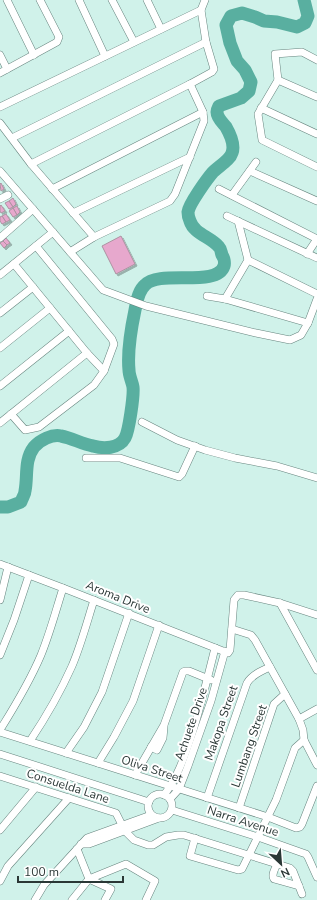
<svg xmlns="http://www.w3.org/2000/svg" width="317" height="900" viewBox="0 0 317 900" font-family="'Nunito Sans',sans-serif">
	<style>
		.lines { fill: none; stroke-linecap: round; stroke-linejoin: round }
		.river { stroke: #59afa0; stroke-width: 13 }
		.building { fill: #e7a8cd; stroke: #ad93a1; filter: url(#shadow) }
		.street-casing { stroke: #67857f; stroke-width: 8 }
		.street { stroke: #fff; stroke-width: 7 }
		.labels { text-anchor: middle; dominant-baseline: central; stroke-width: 4; stroke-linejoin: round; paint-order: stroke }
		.street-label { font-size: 12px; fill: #2a3735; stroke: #fff }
	</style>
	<defs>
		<filter id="shadow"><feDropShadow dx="2" dy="2" stdDeviation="0" flood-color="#0004"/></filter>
	</defs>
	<rect width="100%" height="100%" fill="#d0f2ea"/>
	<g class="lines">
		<!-- river -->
		<path class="river" d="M0,507H8L21,502C22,498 25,495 25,491C28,476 24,460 34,447C40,440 52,434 61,436C72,438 82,444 93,446C103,449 119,449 125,438C129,431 134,395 133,387C132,381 129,376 129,370C127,350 131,329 135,310C137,301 138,291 145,285C159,269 217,288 224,266C225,263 224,258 222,255C221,252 221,249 219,247C211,237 194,234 190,221C189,219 188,215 188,212C189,204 207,179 213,172C219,166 230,160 232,153C235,145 230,134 226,127C223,123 217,118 217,112C217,110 218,108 219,106L241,98L249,91L251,82L245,70L237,61L230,43L226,25L231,16L242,13L255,17L264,21L277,22L297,27L305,23L308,16L304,0"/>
	</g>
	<!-- building -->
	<g class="building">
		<polygon points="1,183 4,189 1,191 0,184"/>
		<polygon points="13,198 16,204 13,207 9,201"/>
		<polygon points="9,201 13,207 9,209 5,203"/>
		<polygon points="1,205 5,211 1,213 0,211 0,206"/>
		<polygon points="17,206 20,212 17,215 13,208"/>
		<polygon points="13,208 17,215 13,217 9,211"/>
		<polygon points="6,214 10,220 6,222 2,216"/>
		<polygon points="2,216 6,222 2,224 0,221 0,217"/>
		<polygon points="121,236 135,264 116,274 102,246"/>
		<polygon points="6,238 10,243 7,245 3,241"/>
		<polygon points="3,241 7,245 4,248 0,243"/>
	</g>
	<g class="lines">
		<defs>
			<g id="street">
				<polyline points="7,0 34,55"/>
				<polyline points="79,0 105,56"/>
				<polyline points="112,0 134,42"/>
				<polyline points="147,0 161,29"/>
				<polyline points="0,55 7,69"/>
				<polyline points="317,60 302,52 275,54 278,80 258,114 262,140 317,167"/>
				<polyline points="0,73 57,42 59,37 40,0"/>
				<polyline points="278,80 317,97"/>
				<polyline points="0,107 201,10"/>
				<polyline points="261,108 317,134"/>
				<polyline points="0,123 31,164 94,237"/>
				<polyline points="12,138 206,42"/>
				<polyline points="31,164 190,84 212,72 214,69 206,42 201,10 205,0"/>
				<polyline points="0,171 103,290 146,306 256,333 290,340 301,335 308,323 317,299"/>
				<polyline points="250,171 317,201"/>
				<polyline points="52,189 203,112"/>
				<polyline points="219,189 317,239"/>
				<polyline points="232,195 256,162"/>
				<polyline points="0,199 8,195"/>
				<polyline points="73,213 190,157"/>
				<polyline points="227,216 317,258"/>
				<polyline points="0,238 33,209"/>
				<polyline points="70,252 94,237 170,201 175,194 204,121 203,112 190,84"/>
				<polyline points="307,254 317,239"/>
				<polyline points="248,260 317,294"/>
				<polyline points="14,264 87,353 104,371"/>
				<polyline points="0,275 53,232"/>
				<polyline points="207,296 225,299 308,323"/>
				<polyline points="225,299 248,260 238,221"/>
				<polyline points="0,313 33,287"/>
				<polyline points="0,348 50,308"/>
				<polyline points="0,386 69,331"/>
				<polyline points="11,414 25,430 39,427 94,385 104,371 114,344 112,339 36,246"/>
				<polyline points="142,422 177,440 205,450 235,458 277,466 317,478"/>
				<polyline points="0,423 87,353"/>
				<polyline points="86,458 120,458 179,477 182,474 195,446"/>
				<polyline points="0,564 63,588 228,653 230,650 234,600 238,595 244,595 280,603 317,615"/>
				<polyline points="0,600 8,567"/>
				<polyline points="280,603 317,670"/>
				<polyline points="232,629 251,635 255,640 299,719 303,730 304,740 317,765"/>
				<polyline points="0,655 14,620 29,575"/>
				<polyline points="299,719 317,709"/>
				<path d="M0,730C15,706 30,681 41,655C50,633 56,610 63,588"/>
				<polyline points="0,732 268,817 296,828 300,827 302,824 317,786"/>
				<path d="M30,741C46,717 60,693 72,666C81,645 87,622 94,600"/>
				<polyline points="151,747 157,750 163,738 164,727"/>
				<polyline points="66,753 84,727 102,692 129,613"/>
				<polyline points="0,754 149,802"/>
				<polyline points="98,763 114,737 133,701 159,625"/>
				<polyline points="135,775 164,725 183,672 185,671 189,671 211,680"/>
				<polyline points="0,776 116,813 125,831 134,840 148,845 153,845 166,837 178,835 184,835 290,868 293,871 302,894"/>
				<circle cx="160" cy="806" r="12"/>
				<path d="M164,795C178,777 185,755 192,734C201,705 208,676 215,648"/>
				<path d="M207,798L247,683C252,675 261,671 270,667"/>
				<polyline points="170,799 179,789 188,766 211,701 225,651"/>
				<polyline points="239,808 274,704 285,694"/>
				<polyline points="172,810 258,837 303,853 306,854 308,857 317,877"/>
				<polyline points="0,830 36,787"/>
				<polyline points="195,838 190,856 238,870 242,869 276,800 295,748 304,740"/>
				<polyline points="81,844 89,844 159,818"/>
				<polyline points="77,849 89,879 111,889 105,900"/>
				<path d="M277,864C275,869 271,875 274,879L299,886"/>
				<polyline points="0,881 8,866 69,798"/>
				<polyline points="35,900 44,885 87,838 151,815"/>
				<polyline points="72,900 89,879 126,864 155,881 146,900"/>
			</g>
		</defs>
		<!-- street casing -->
		<use href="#street" class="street-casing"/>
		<!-- street -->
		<use href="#street" class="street"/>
	</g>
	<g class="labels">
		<!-- street labels -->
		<g class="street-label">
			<text transform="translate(118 597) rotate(22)">Aroma Drive</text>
			<text transform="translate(221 723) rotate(-71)">Makopa Street</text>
			<text transform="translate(191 724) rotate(-71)">Achuete Drive</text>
			<text transform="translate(249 746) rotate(-71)">Lumbang Street</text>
			<text transform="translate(152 769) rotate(18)">Oliva Street</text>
			<text transform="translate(68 786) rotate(18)">Consuelda Lane</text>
			<text transform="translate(243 821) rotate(18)">Narra Avenue</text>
		</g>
	</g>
	<!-- north arrow -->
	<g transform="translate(281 864) rotate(154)" stroke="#ffffff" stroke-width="3" paint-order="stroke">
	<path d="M0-3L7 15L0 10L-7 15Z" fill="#2a3735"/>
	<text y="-6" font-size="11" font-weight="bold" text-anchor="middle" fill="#2a3735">N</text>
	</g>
	<!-- scale -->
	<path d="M18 876v6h105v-6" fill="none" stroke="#2a3735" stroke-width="2"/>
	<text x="24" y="876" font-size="12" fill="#2a3735" stroke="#ffffff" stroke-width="3" paint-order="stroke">100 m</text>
</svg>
